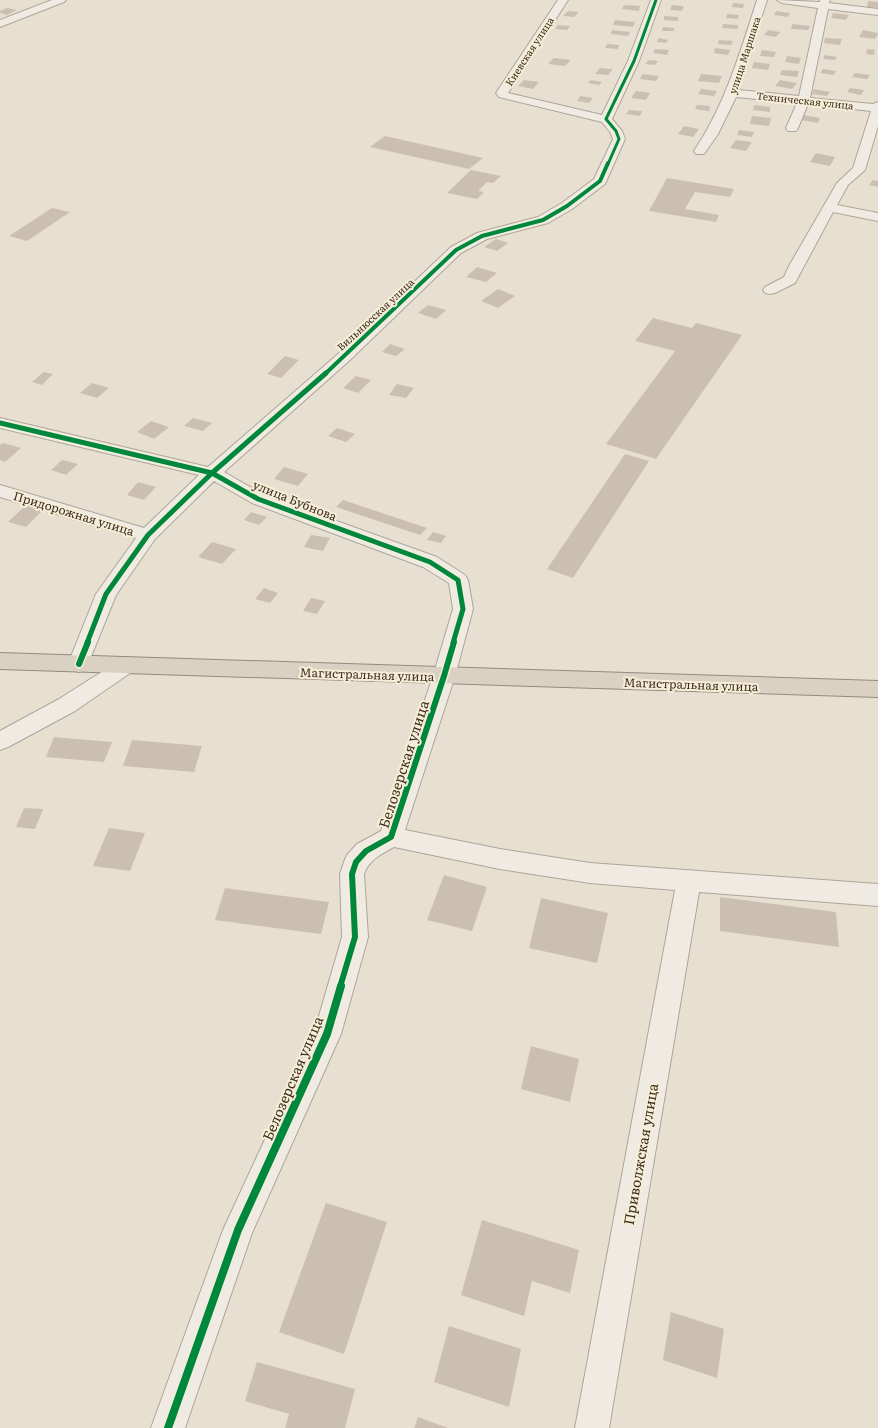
<svg xmlns="http://www.w3.org/2000/svg" width="878" height="1428" viewBox="0 0 878 1428" font-family="Literata,serif">
	<style>
		.building { fill: #cbbfb2 }
		.lines { fill: none; stroke-linecap: round; stroke-linejoin: round }
		.street-casing { stroke: #ada599; stroke-width: 2 }
		.highway-casing { stroke: #928b80; stroke-width: 2 }
		.street { fill: #efebe3; fill-rule: evenodd }
		.highway { fill: #dad1c2; fill-rule: evenodd }
		.cycleway-far4-casing { stroke: #f7eed8; stroke-width: 4.5 }
		.cycleway-far3-casing { stroke: #f7eed8; stroke-width: 5.5 }
		.cycleway-far2-casing { stroke: #f7eed8; stroke-width: 7 }
		.cycleway-far1-casing { stroke: #f7eed8; stroke-width: 9 }
		.cycleway-casing { stroke: #f7eed8; stroke-width: 10 }
		.cycleway-far4 { stroke: #00873e; stroke-width: 3 }
		.cycleway-far3 { stroke: #00873e; stroke-width: 4 }
		.cycleway-far2 { stroke: #00873e; stroke-width: 5 }
		.cycleway-far1 { stroke: #00873e; stroke-width: 6 }
		.cycleway { stroke: #00873e; stroke-width: 8 }
		.labels { text-anchor: middle; dominant-baseline: central; stroke-width: 4; stroke-linejoin: round; paint-order: stroke }
		.far-street-label { font-size: 10px; fill: #3d2e20; stroke: #f7eed8 }
		.street-label { font-size: 12px; fill: #3d2e20; stroke: #f7eed8 }
		.near-street-label { font-size: 14px; fill: #3d2e20; stroke: #f7eed8 }
	</style>
	<rect width="100%" height="100%" fill="#e7e0d1"/>
	<!-- building -->
	<g class="building">
		<polygon points="868,1 878,2 878,8 867,7"/>
		<polygon points="733,3 744,4 743,8 732,7"/>
		<polygon points="624,5 640,6 639,11 622,9"/>
		<polygon points="672,5 684,6 682,11 670,10"/>
		<polygon points="7,8 17,10 7,15 0,13 0,11"/>
		<polygon points="568,11 579,12 574,17 563,16"/>
		<polygon points="776,11 790,13 788,17 774,15"/>
		<polygon points="833,13 849,15 846,20 831,18"/>
		<polygon points="727,14 739,15 738,19 726,18"/>
		<polygon points="664,16 678,17 678,21 664,20"/>
		<polygon points="615,20 635,22 633,27 613,25"/>
		<polygon points="723,24 738,25 738,29 722,28"/>
		<polygon points="792,24 810,26 808,30 791,29"/>
		<polygon points="558,25 570,26 567,30 555,29"/>
		<polygon points="663,27 674,28 674,31 662,31"/>
		<polygon points="612,30 630,32 628,36 611,34"/>
		<polygon points="768,30 780,32 776,37 764,35"/>
		<polygon points="863,30 878,33 878,34 875,39 859,37"/>
		<polygon points="659,38 668,40 666,43 657,42"/>
		<polygon points="825,38 842,39 840,45 824,43"/>
		<polygon points="719,40 733,41 731,45 718,44"/>
		<polygon points="607,44 619,45 618,49 605,48"/>
		<polygon points="715,48 730,50 728,55 714,53"/>
		<polygon points="655,49 669,50 667,55 653,53"/>
		<polygon points="867,49 875,50 874,55 866,54"/>
		<polygon points="762,50 776,52 774,57 760,56"/>
		<polygon points="825,55 837,57 835,60 823,59"/>
		<polygon points="787,56 801,58 799,64 785,62"/>
		<polygon points="554,58 571,60 565,66 548,64"/>
		<polygon points="649,60 658,61 655,65 645,64"/>
		<polygon points="754,62 770,64 768,70 752,68"/>
		<polygon points="600,68 613,69 608,75 595,74"/>
		<polygon points="823,69 836,71 834,75 820,73"/>
		<polygon points="782,70 799,71 797,77 780,75"/>
		<polygon points="855,73 870,75 867,79 852,77"/>
		<polygon points="642,74 659,76 656,81 640,79"/>
		<polygon points="701,74 722,76 719,83 698,81"/>
		<polygon points="524,80 539,82 533,89 518,86"/>
		<polygon points="591,80 602,82 599,85 588,83"/>
		<polygon points="780,80 797,83 792,89 775,86"/>
		<polygon points="850,88 864,90 861,95 847,92"/>
		<polygon points="701,89 717,91 714,96 698,94"/>
		<polygon points="814,89 830,92 827,96 812,94"/>
		<polygon points="636,91 650,93 646,100 631,98"/>
		<polygon points="580,96 593,98 589,103 577,101"/>
		<polygon points="697,105 710,106 709,111 695,109"/>
		<polygon points="754,105 770,107 770,112 753,110"/>
		<polygon points="629,110 642,111 640,116 626,114"/>
		<polygon points="804,115 820,118 818,123 801,120"/>
		<polygon points="752,116 771,118 769,126 750,124"/>
		<polygon points="684,126 699,129 693,137 678,134"/>
		<polygon points="739,130 754,132 752,137 737,135"/>
		<polygon points="385,136 483,158 469,169 370,147"/>
		<polygon points="736,140 752,142 746,151 730,148"/>
		<polygon points="816,153 835,157 830,166 810,162"/>
		<polygon points="471,170 501,176 493,183 487,182 478,191 484,192 477,199 447,193"/>
		<polygon points="667,178 673,179 734,189 730,197 695,192 685,209 719,215 716,222 649,211"/>
		<polygon points="873,180 878,181 878,187 869,185"/>
		<polygon points="52,208 70,212 27,241 9,236"/>
		<polygon points="496,239 508,243 497,251 484,247"/>
		<polygon points="477,267 497,273 486,282 466,277"/>
		<polygon points="498,289 515,296 498,308 481,301"/>
		<polygon points="428,305 446,310 436,319 418,313"/>
		<polygon points="653,318 692,328 696,323 742,335 656,459 606,444 675,351 635,341"/>
		<polygon points="390,344 405,349 396,356 382,352"/>
		<polygon points="285,356 299,360 281,378 267,374"/>
		<polygon points="44,372 53,374 42,385 32,382"/>
		<polygon points="356,376 371,380 358,393 343,388"/>
		<polygon points="92,383 109,388 97,398 80,393"/>
		<polygon points="397,384 414,388 406,398 389,395"/>
		<polygon points="193,418 212,423 203,431 184,426"/>
		<polygon points="151,421 169,427 154,439 137,432"/>
		<polygon points="337,428 355,434 346,442 328,436"/>
		<polygon points="3,443 21,448 5,462 0,460 0,445"/>
		<polygon points="625,454 649,461 573,578 547,569"/>
		<polygon points="62,460 78,464 66,475 51,470"/>
		<polygon points="284,467 308,474 298,486 274,479"/>
		<polygon points="138,482 156,487 144,500 127,495"/>
		<polygon points="343,500 427,528 420,535 336,507"/>
		<polygon points="25,506 42,511 26,527 8,522"/>
		<polygon points="251,512 267,517 259,525 244,520"/>
		<polygon points="433,532 446,536 441,543 427,540"/>
		<polygon points="311,535 330,538 323,551 304,547"/>
		<polygon points="212,542 236,549 222,564 198,557"/>
		<polygon points="264,588 278,593 270,603 255,599"/>
		<polygon points="311,598 325,601 317,614 303,611"/>
		<polygon points="54,737 112,742 104,762 46,757"/>
		<polygon points="132,740 202,746 194,772 123,766"/>
		<polygon points="24,808 43,809 35,829 16,827"/>
		<polygon points="109,828 145,833 130,871 93,866"/>
		<polygon points="444,875 487,887 472,931 427,920"/>
		<polygon points="225,888 329,902 321,934 215,920"/>
		<polygon points="720,897 836,912 839,947 720,931"/>
		<polygon points="541,898 608,913 597,963 529,948"/>
		<polygon points="531,1046 579,1059 570,1102 521,1089"/>
		<polygon points="326,1203 387,1222 344,1354 279,1332"/>
		<polygon points="482,1220 579,1250 570,1293 532,1281 524,1316 461,1295"/>
		<polygon points="671,1312 724,1329 717,1378 663,1360"/>
		<polygon points="449,1326 521,1349 509,1407 434,1382"/>
		<polygon points="257,1362 355,1389 345,1428 285,1428 289,1414 245,1401"/>
		<polygon points="418,1417 448,1428 414,1428"/>
	</g>
	<g class="lines">
		<defs>
			<g id="street">
				<polygon points="52,0 66,0 64,2 0,27 0,20"/>
				<path d="M558,0H568L508,93L602,115L628,61L651,0H661L639,61L612,119L622,131L625,139L605,184L572,209L548,223L487,239L461,253L350,360L224,472L264,495L437,557L465,575L468,580L473,609L455,676L405,830L500,849L590,863L878,884V906L699,892L609,1428H575L675,890L590,883L500,869L394,847C381,854 369,860 364,874L368,937L341,1034L252,1233L185,1428H151L223,1230L314,1033L342,937L340,874L344,862L347,855L357,844L381,831L433,676L453,609L449,583L423,567L252,503L214,481L155,539L116,595L86,669L79,672L72,669L68,664L96,594L136,538L0,497V485L144,528L199,475L0,428V418L208,467L338,354L451,247L477,233L538,217L562,203L594,179L613,139L610,132L602,122L499,97L496,93Z"/>
				<path d="M757,0H767L738,90L799,96L818,8L782,3L777,0L820,2V0H830L829,3L878,9V15L828,9L810,98L873,104L878,102V126L865,170L848,185L837,205L878,213V221L833,212L795,283L775,293L770,294L765,293L763,290L765,287L784,277L789,266L837,183L853,168L871,111L808,104L798,128L796,131H788L786,128L797,103L736,97L718,134L704,154H696L694,151C725,105 740,53 757,0Z"/>
				<polygon points="126,658 133,661 137,666 133,671 75,711 8,747 0,750 0,731 59,699 119,661"/>
			</g>
			<polygon id="highway" points="0,653 878,681 878,697 0,669"/>
		</defs>
		<!-- street casing -->
		<use href="#street" class="street-casing"/>
		<!-- highway casing -->
		<use href="#highway" class="highway-casing"/>
		<!-- street -->
		<use href="#street" class="street"/>
		<!-- highway -->
		<use href="#highway" class="highway"/>
		<defs>
			<polyline id="cycleway-far4" points="608,164 619,139 616,131 606,119 634,61 656,0"/>
			<polyline id="cycleway-far3" points="325,374 456,250 482,236 543,220 567,206 600,181 608,163"/>
			<g id="cycleway-far2">
				<polyline points="0,423 212,473 258,499 430,562 458,580 463,609 453,643"/>
				<polyline points="87,643 106,594 148,535 212,473 326,373"/>
			</g>
			<g id="cycleway-far1">
				<polyline points="79,664 88,642"/>
				<polyline points="340,987 355,937 352,874 356,862 366,851 391,837 444,676 454,642"/>
			</g>
			<polyline id="cycleway" points="168,1428 238,1230 327,1034 341,986"/>
		</defs>
		<!-- cycleway-far4 casing -->
		<use href="#cycleway-far4" class="cycleway-far4-casing"/>
		<!-- cycleway-far3 casing -->
		<use href="#cycleway-far3" class="cycleway-far3-casing"/>
		<!-- cycleway-far2 casing -->
		<use href="#cycleway-far2" class="cycleway-far2-casing"/>
		<!-- cycleway-far1 casing -->
		<use href="#cycleway-far1" class="cycleway-far1-casing"/>
		<!-- cycleway casing -->
		<use href="#cycleway" class="cycleway-casing"/>
		<!-- cycleway-far4 -->
		<use href="#cycleway-far4" class="cycleway-far4"/>
		<!-- cycleway-far3 -->
		<use href="#cycleway-far3" class="cycleway-far3"/>
		<!-- cycleway-far2 -->
		<use href="#cycleway-far2" class="cycleway-far2"/>
		<!-- cycleway-far1 -->
		<use href="#cycleway-far1" class="cycleway-far1"/>
		<!-- cycleway -->
		<use href="#cycleway" class="cycleway"/>
	</g>
	<g class="labels">
		<!-- far-street labels -->
		<g class="far-street-label">
			<text transform="translate(529 51) rotate(-57)">Киевская улица</text>
			<text transform="translate(744 55) rotate(-72)">улица Маршака</text>
			<text transform="translate(805 100) rotate(6)">Техническая улица</text>
			<text transform="translate(375 314) rotate(-43)">Вильнюсская улица</text>
		</g>
		<!-- street labels -->
		<g class="street-label">
			<text transform="translate(295 500) rotate(22)">улица Бубнова</text>
			<text transform="translate(74 513) rotate(17)">Придорожная улица</text>
			<text transform="translate(367 674) rotate(2)">Магистральная улица</text>
			<text transform="translate(691 684) rotate(2)">Магистральная улица</text>
		</g>
		<!-- near-street labels -->
		<g class="near-street-label">
			<text transform="translate(403 764) rotate(-72)">Белозерская улица</text>
			<text transform="translate(292 1078) rotate(-67)">Белозерская улица</text>
			<text transform="translate(640 1154) rotate(-80)">Приволжская улица</text>
		</g>
	</g>
</svg>
